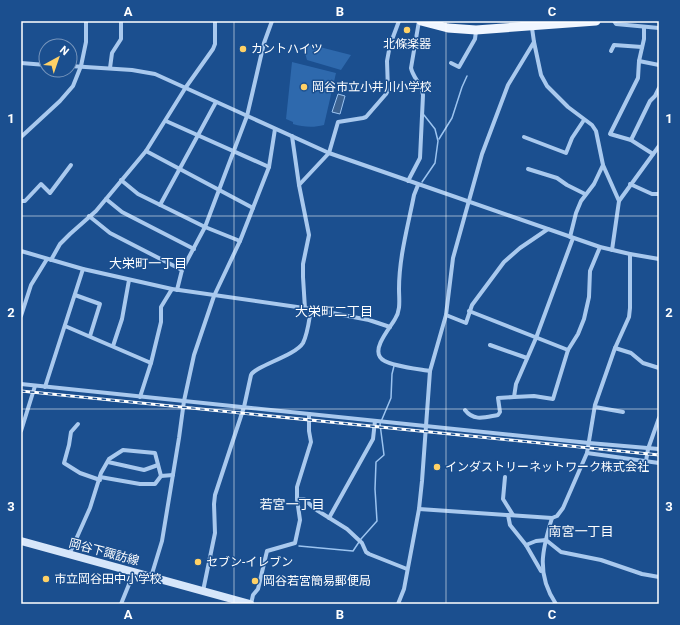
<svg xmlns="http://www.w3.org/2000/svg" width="680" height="625" viewBox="0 0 680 625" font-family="Roboto,'Noto Sans JP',sans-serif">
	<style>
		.green { fill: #2e69ad }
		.water { fill: #3c6290; stroke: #9cc4f0 }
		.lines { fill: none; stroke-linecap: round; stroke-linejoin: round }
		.stream { stroke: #9cc4f0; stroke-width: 1.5 }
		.minor { stroke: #a9c9ee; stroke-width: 4 }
		.secondary { stroke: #d6e6fa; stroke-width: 8 }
		.primary { stroke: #f0f6ff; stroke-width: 9 }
		.rail-casing { stroke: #fff; stroke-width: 3 }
		.rail { stroke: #1b4f8f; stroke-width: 1.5; stroke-dasharray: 4.5; stroke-linecap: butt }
		.grid { fill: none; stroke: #fff; stroke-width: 1; stroke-opacity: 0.55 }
		.poi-dot { fill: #ffd166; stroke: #1b4f8f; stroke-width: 1.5 }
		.labels { text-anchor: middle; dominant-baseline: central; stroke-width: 3; stroke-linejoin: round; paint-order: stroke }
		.poi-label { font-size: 12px; fill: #fff; stroke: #1b4f8f; text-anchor: start }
		.street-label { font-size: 12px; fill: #fff; stroke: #1b4f8f }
		.neighbourhood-label { font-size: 13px; fill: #fff; stroke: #1b4f8f }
		.neatline { fill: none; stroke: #fff; stroke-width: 1.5 }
		.grid-label { font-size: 13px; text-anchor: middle; font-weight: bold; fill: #fff }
	</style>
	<rect width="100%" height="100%" fill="#1b4f8f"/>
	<!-- green -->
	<g class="green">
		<polygon points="308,44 351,55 341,70 307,60 305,53"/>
		<path d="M292,62L336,73L324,125C313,128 303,127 293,124V122L286,119Z"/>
	</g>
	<!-- water -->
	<polygon class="water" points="338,94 345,96 340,114 332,112"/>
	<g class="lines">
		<!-- stream -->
		<g class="stream">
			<polyline points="439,139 452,118 462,87 467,76"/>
			<polyline points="422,182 435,163 438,141 435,129 424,115"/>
			<polyline points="299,546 353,551 361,539 377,521 375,489 376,462 384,455 380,424 391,398 392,374 394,366"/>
		</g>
		<!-- minor -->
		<g class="minor">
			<polyline points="531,21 534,42 541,75 547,86 568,107 592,125 596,131 603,165 619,201"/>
			<polyline points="614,21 616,24 659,28"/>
			<polyline points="644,27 644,39 639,61 638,78 610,134 631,140 650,101 655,96 659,88"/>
			<polyline points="611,51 614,45 642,47"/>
			<polyline points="639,61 659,65"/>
			<polyline points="21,63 46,65"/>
			<polyline points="451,63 459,67 475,39 476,31"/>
			<polyline points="70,66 132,70 155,74 329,153 600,247 630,254 659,259"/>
			<polyline points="110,68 112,53 121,39 121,21"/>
			<polyline points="166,121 269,167"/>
			<polyline points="292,136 299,185 309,235 303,264 303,277 305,309"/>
			<polyline points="21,137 60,101 73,86 81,66 86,42 86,21"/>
			<polyline points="524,137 566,153 572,138 584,120"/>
			<polyline points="631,140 653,154"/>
			<polyline points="146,151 253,208"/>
			<polyline points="528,169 557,178 567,185 585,194"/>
			<polyline points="121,180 138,194 205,227 240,241"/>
			<path d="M408,181L420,158L423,95C422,84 413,78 411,68L419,21"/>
			<polyline points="630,184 652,194 659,194"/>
			<polyline points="299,185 329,153 338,122 363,118 366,117 386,94 388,90 387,61 390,45 399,21"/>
			<path d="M418,185L414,195C408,226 399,257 399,289C399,299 401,310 395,319C390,328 373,347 380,357C385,366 419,369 430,371"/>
			<polyline points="106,199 122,212 194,249"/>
			<polyline points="21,201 25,201 41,184 50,193 71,165"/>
			<polyline points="160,205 216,102"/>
			<polyline points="89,216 110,233 182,270"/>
			<polyline points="570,237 576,213 581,201 594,184 603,165"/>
			<polyline points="573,238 536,338 516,384 514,397 534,396 553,399 568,350 578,334 584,319 589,297 590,271 600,247"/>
			<polyline points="612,250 619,201 659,146"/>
			<polyline points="21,251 83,269 172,289 311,309 369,320 390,327"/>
			<polyline points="51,260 60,244 70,234 96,211 146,151 186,87 213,49 215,44 215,21"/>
			<polyline points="177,290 182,270 205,227 247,116 264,43 272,21"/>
			<polyline points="75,295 100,304 90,336"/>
			<polyline points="469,311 568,350"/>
			<polyline points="446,315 466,323 472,305 504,262 520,248 548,229"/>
			<polyline points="21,316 31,285 47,259"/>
			<polyline points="65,326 151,363 161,322 161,307 172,289"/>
			<polyline points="490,345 527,358"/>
			<polyline points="113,346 122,319 129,280"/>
			<polyline points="615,348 631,353 643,363 659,368"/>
			<polyline points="21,384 589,443 659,449"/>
			<polyline points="45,387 83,269"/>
			<polyline points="140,397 151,363"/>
			<polyline points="595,407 623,412"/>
			<path d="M465,410C474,422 486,417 498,415L500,412L498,398L514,397"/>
			<polyline points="78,424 71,432 69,445 64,463 80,473 100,480"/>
			<polyline points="21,431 35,386"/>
			<polyline points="587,453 595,405 615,348 629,317 630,308 630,254"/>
			<polyline points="646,461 648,449 659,418"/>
			<polyline points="108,462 144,470 158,465"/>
			<polyline points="100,477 140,484 155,484 161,476 173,475"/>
			<polyline points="505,477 503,499 513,515"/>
			<polyline points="297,499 304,499 315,509 347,529 362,543 366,552 369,554 407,569"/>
			<polyline points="419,509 552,518 557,516 563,508 587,453 659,463"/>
			<polyline points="508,515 510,525 526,545 541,571"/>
			<polyline points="329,518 373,439 375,421"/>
			<path d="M552,518C542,550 536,574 556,604"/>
			<polyline points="526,545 536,541 546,540 561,552 601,560 642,574 659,577"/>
			<polyline points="69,555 90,508 101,473 109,459 123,450 155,453 161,476"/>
			<polyline points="151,577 162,541 179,438 184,401 194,355 214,296 240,241 269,167 275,129"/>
			<path d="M203,591L215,533L214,504L215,495L244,407L251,375C255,366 295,356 303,343C308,333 309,320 311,309"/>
			<polyline points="121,604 134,572"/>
			<polyline points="251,604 253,595 258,589 267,551 295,543 300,520 297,499 297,487 311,442 309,431 309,414"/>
			<polyline points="398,604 404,589 419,509 422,481 430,371 446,315 453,258 482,154 508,85 534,42"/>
		</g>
		<!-- secondary -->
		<polyline class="secondary" points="21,541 250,604"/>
		<!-- primary -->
		<polyline class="primary" points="421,21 448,28 476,30 596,21"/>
		<defs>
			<polyline id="rail" points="21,391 659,455"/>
		</defs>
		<!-- rail casing -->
		<use href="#rail" class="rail-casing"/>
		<!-- rail -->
		<use href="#rail" class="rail"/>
	</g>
	<!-- grid -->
	<path class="grid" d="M234,21V604M446,21V604M21,216H659M21,409H659"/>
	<!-- markers -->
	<g class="poi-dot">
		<circle cx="407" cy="30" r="4"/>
		<circle cx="243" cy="49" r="4"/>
		<circle cx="304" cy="87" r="4"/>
		<circle cx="437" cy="467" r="4"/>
		<circle cx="198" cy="562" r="4"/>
		<circle cx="46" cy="579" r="4"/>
		<circle cx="255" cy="581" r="4"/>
	</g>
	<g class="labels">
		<!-- poi labels -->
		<g class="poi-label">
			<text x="407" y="44" text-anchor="middle">北條楽器</text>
			<text x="251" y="49">カントハイツ</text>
			<text x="312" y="87">岡谷市立小井川小学校</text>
			<text x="445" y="467">インダストリーネットワーク株式会社</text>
			<text x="206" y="562">セブン-イレブン</text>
			<text x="54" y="579">市立岡谷田中小学校</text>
			<text x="263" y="581">岡谷若宮簡易郵便局</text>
		</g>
		<!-- street labels -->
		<g class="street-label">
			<text transform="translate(104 552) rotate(15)">岡谷下諏訪線</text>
		</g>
		<!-- neighbourhood labels -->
		<g class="neighbourhood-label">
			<text x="148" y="263">大栄町一丁目</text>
			<text x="334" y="311">大栄町二丁目</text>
			<text x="292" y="504">若宮一丁目</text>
			<text x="581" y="531">南宮一丁目</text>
		</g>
	</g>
	<!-- border -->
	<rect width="680" height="625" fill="none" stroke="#1b4f8f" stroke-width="44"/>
	<!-- north arrow -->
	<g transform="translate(58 58) rotate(40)"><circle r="19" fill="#1b4f8f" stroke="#7695bc"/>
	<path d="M0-3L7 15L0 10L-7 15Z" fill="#ffd166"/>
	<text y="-6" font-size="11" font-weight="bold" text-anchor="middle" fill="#ffffff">N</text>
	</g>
	<rect x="22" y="22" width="636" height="581" class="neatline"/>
	<g class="grid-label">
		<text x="128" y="16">A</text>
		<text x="340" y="16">B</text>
		<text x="552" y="16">C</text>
		<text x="11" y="123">1</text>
		<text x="669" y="123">1</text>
		<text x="11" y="317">2</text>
		<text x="669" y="317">2</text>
		<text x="11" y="511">3</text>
		<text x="669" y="511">3</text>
		<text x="128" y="619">A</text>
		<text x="340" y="619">B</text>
		<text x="552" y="619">C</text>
	</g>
</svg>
